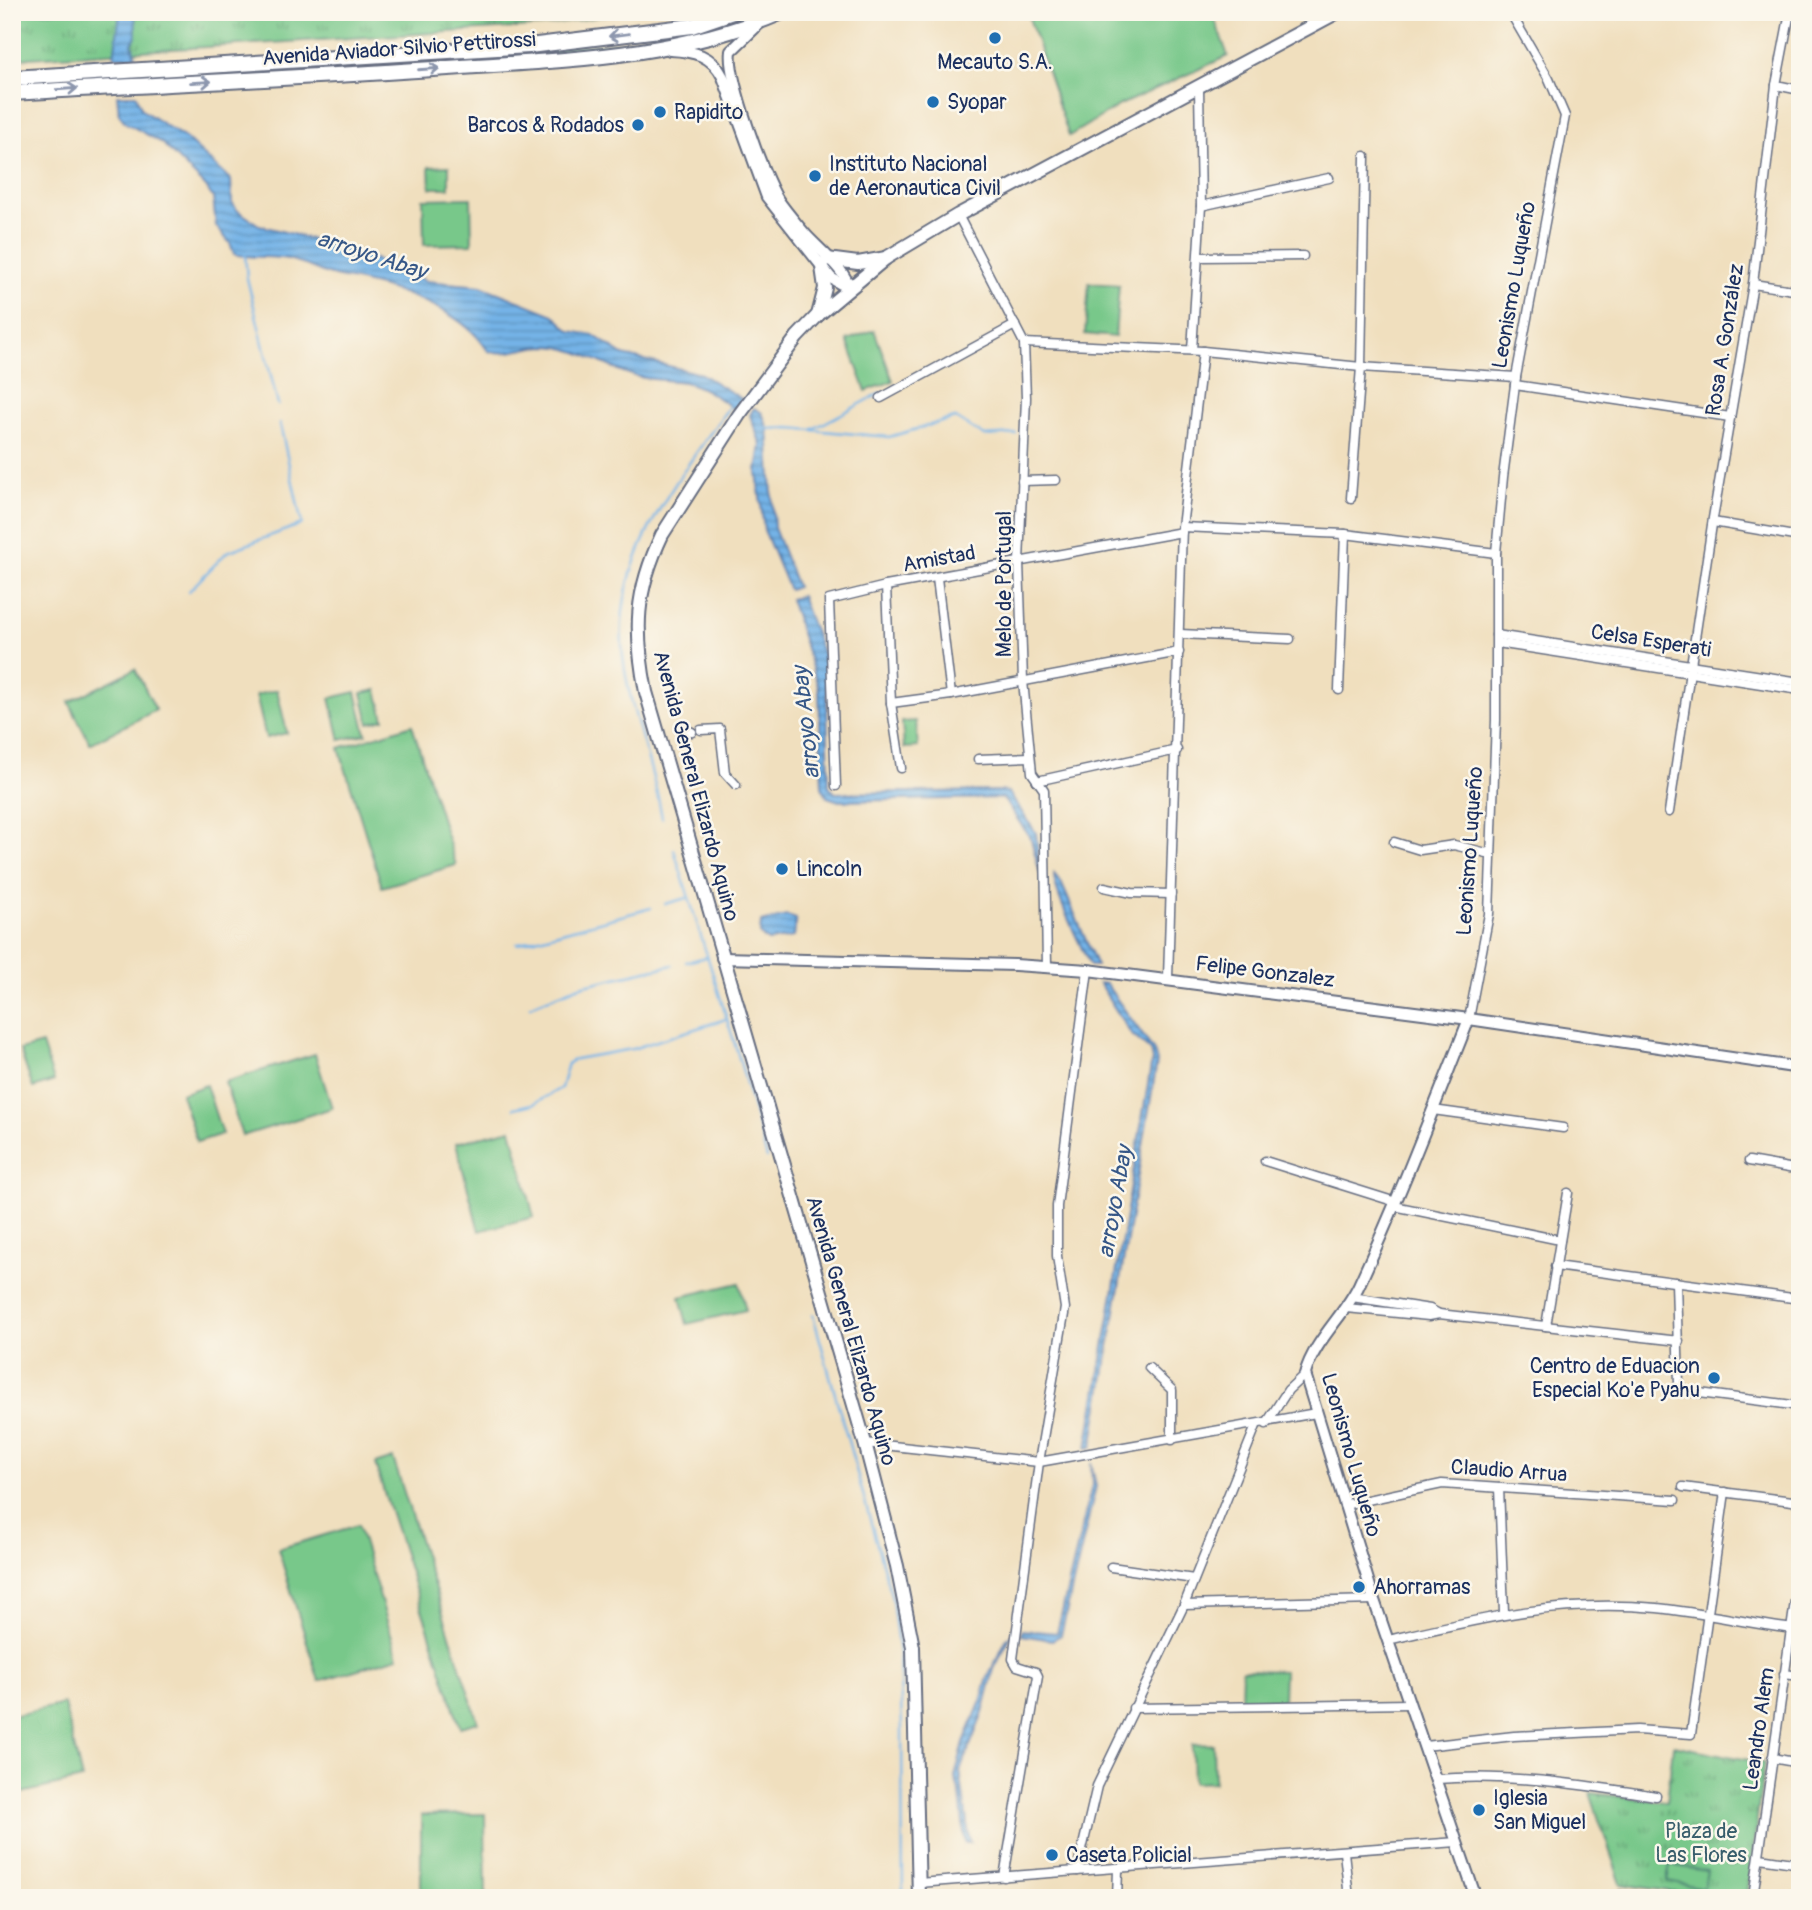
<svg xmlns="http://www.w3.org/2000/svg" width="1812" height="1910" viewBox="0 0 1812 1910" font-family="Pangolin,sans-serif">
	<style>
		.grass { fill: url(#grass-dots); stroke: #4a7c74; stroke-width: 2 }
		.park { fill: url(#park-tufts); stroke: #4a7c74; stroke-width: 2 }
		.pitch { fill: #78c88a; stroke: #4a7c74; stroke-width: 2 }
		.water { fill: url(#water-rules); stroke: #4871a2; stroke-width: 2 }
		.lines { fill: none; stroke-linecap: round; stroke-linejoin: round }
		.stream { stroke: #74b3e7; stroke-width: 2.5 }
		.street-casing { stroke: #666d80; stroke-width: 11 }
		.secondary-casing { stroke: #666d80; stroke-width: 14 }
		.primary-casing { stroke: #666d80; stroke-width: 16 }
		.highway-casing { stroke: #666d80; stroke-width: 18 }
		.street { stroke: #fff; stroke-width: 8 }
		.secondary { stroke: #fff; stroke-width: 10 }
		.primary { stroke: #fff; stroke-width: 12 }
		.highway { stroke: #fff; stroke-width: 14 }
		.oneway { stroke: #8d97ae }
		.poi-dot { fill: #1f6fb2; stroke: #fbf7ec; stroke-width: 2.5 }
		.labels { text-anchor: middle; dominant-baseline: central; stroke-width: 5; stroke-linejoin: round; paint-order: stroke }
		.street-label { font-size: 21px; fill: #1b2f5e; stroke: #fbf7ec }
		.poi-label { font-size: 21px; fill: #1b2f5e; stroke: #fbf7ec; text-anchor: start }
		.park-label { font-size: 21px; fill: #375d6b; stroke: #fbf7ec }
		.water-label { font-size: 23px; font-style: italic; fill: #365787; stroke: #fbf7ec }
	</style>
	<defs>
		<pattern id="grass-dots" width="8" height="8" patternUnits="userSpaceOnUse" patternTransform="scale(1.75)"><rect width="8" height="8" fill="#78c88a"/><path d="M2 2h.1M6 6h.1" fill="none" stroke="#62a374" stroke-width="1.8" stroke-linecap="round"/></pattern>
		<pattern id="park-tufts" width="24" height="20" patternUnits="userSpaceOnUse" patternTransform="scale(1.75)"><rect width="24" height="20" fill="#78c88a"/><path d="M3 7l-1-3M5 7V3M7 7l1-3M15 17l-1-3M17 17v-4M19 17l1-3" fill="none" stroke="#62a374"/></pattern>
		<pattern id="water-rules" width="6" height="5" patternUnits="userSpaceOnUse" patternTransform="scale(1.75)"><rect width="6" height="5" fill="#74b3e7"/><path d="M0 2.5h6" fill="none" stroke="#5e92be"/></pattern>
	</defs>
	<rect width="100%" height="100%" fill="#fbf7ec"/>
	<filter id="ink" filterUnits="userSpaceOnUse"><feTurbulence type="fractalNoise" baseFrequency=".0143" numOctaves="2"/><feDisplacementMap in="SourceGraphic" scale="14" xChannelSelector="R" yChannelSelector="G"/><feConvolveMatrix kernelMatrix="1 2 1 2 8 2 1 2 1" color-interpolation-filters="sRGB"/></filter>
	<filter id="wash" filterUnits="userSpaceOnUse"><feTurbulence type="fractalNoise" baseFrequency=".00686" numOctaves="4" result="noise"/><feDisplacementMap in="SourceGraphic" scale="28" xChannelSelector="R" yChannelSelector="G"/><feGaussianBlur stdDeviation="1.57" result="paint"/><feColorMatrix in="noise" values="0 0 0 0 0 0 0 0 0 0 0 0 0 0 0 0 0 1.4 0 .05"/><feComposite in="paint" operator="in"/></filter>
	<g filter="url(#wash)">
		<rect width="100%" height="100%" fill="#f0dfbe"/>
		<!-- grass -->
		<path class="grass" d="M751,12H768C670,53 559,54 454,60C344,67 235,74 125,80V74L621,43L708,26Z"/>
		<!-- park -->
		<g class="park">
			<polygon points="12,12 625,12 547,26 12,59"/>
			<polygon points="1673,1745 1764,1763 1747,1898 1715,1898 1621,1884 1590,1793 1667,1802"/>
		</g>
		<!-- pitch -->
		<g class="pitch">
			<polygon points="1027,12 1212,12 1228,56 1120,105 1069,136"/>
			<polygon points="449,166 449,188 430,188 429,167"/>
			<polygon points="471,198 472,244 424,245 423,199"/>
			<polygon points="1089,283 1119,285 1115,337 1085,334"/>
			<polygon points="874,330 893,381 866,391 847,340"/>
			<polygon points="135,669 156,710 90,744 69,702"/>
			<polygon points="277,690 287,733 266,738 256,695"/>
			<polygon points="377,690 384,719 369,723 362,693"/>
			<polygon points="356,692 366,734 340,740 330,698"/>
			<polygon points="916,721 918,747 904,748 902,722"/>
			<polygon points="412,725 456,865 382,887 339,748"/>
			<polygon points="42,1044 54,1081 33,1088 20,1050"/>
			<polygon points="315,1054 332,1108 242,1136 225,1082"/>
			<polygon points="206,1085 222,1134 197,1142 181,1094"/>
			<polygon points="511,1129 534,1217 479,1231 456,1143"/>
			<polygon points="739,1283 746,1310 687,1324 680,1297"/>
			<polygon points="393,1458 478,1722 460,1727 375,1464"/>
			<polygon points="358,1525 398,1657 319,1681 278,1549"/>
			<polygon points="1242,1670 1284,1671 1283,1701 1241,1700"/>
			<polygon points="64,1704 82,1779 22,1793 12,1752 12,1716"/>
			<polygon points="1213,1744 1214,1782 1193,1783 1192,1745"/>
			<polygon points="485,1814 486,1898 421,1898 421,1815"/>
			<polygon points="1670,1865 1707,1871 1704,1888 1667,1881"/>
		</g>
		<!-- water -->
		<g class="water">
			<polygon points="120,12 135,12 136,36 132,44 136,57 114,57"/>
			<path d="M117,95H136L142,110L185,138L231,180L232,202L237,210L259,225L358,252L426,281L481,286L554,315L570,331L593,335L623,355L701,374L742,399L735,409C720,400 705,387 688,383C669,379 647,381 629,374C602,365 577,347 547,346C526,346 510,356 488,351C462,307 387,285 339,277C321,274 305,263 288,259C270,255 252,259 234,254L230,243L216,226L213,198L206,187L162,143L126,123L119,114Z"/>
			<polygon points="754,408 762,413 768,428 774,528 797,587 789,590 764,530 757,471 761,445 750,415"/>
			<polygon points="801,596 826,663 829,786 835,793 1003,791 1009,793 1036,833 1040,873 1031,839 1003,798 839,801 827,797 822,787 819,689 790,599"/>
			<path d="M1054,874L1061,882L1097,966H1090C1081,946 1053,891 1054,874Z"/>
			<polygon points="787,916 796,919 794,937 768,941 760,935 761,922"/>
			<polygon points="1099,983 1106,984 1154,1051 1157,1062 1092,1447 1087,1448 1152,1060 1150,1050 1131,1034"/>
			<polygon points="1091,1462 1096,1486 1061,1635 1052,1640 1021,1635 1022,1630 1057,1633 1092,1485"/>
			<polygon points="1012,1634 994,1669 983,1713 960,1771 970,1843 965,1843 960,1793 955,1777 964,1742 981,1701 989,1674 1007,1638"/>
		</g>
		<g class="lines">
			<!-- stream -->
			<g class="stream">
				<polyline points="245,254 247,278 278,405"/>
				<polyline points="765,429 790,428 889,437 955,418 985,436 1016,434"/>
				<polyline points="813,429 881,393"/>
				<polyline points="189,591 227,552 302,524 280,424"/>
				<path d="M662,818C653,764 630,712 623,657C611,558 678,480 731,404"/>
				<polyline points="674,850 737,1051 767,1158"/>
				<polyline points="665,904 687,898"/>
				<polyline points="517,944 651,908"/>
				<polyline points="686,962 706,957"/>
				<polyline points="530,1006 580,986 673,965"/>
				<polyline points="514,1108 533,1104 561,1088 568,1063 575,1059 632,1049 726,1019"/>
				<polyline points="813,1315 892,1598 899,1653 902,1727 903,1898"/>
			</g>
		</g>
	</g>
	<g filter="url(#ink)">
		<g class="lines">
			<defs>
				<g id="street">
					<polyline points="1776,85 1800,90"/>
					<polyline points="1201,206 1329,178"/>
					<polyline points="958,215 1024,343 1026,398 1019,562 1023,681 1032,773 1044,790 1047,966"/>
					<polyline points="1199,257 1303,256"/>
					<polyline points="1753,284 1800,291"/>
					<polyline points="1024,343 1203,351 1361,367 1516,377"/>
					<polyline points="1192,350 1201,206 1199,88"/>
					<polyline points="1515,385 1730,417"/>
					<polyline points="881,398 1015,325"/>
					<polyline points="1022,481 1056,480"/>
					<polyline points="1351,498 1361,367 1365,156"/>
					<polyline points="1713,522 1800,537"/>
					<polyline points="1182,527 1345,534 1496,553"/>
					<polyline points="937,578 951,695"/>
					<polyline points="886,586 891,703 901,768"/>
					<polyline points="1180,634 1290,639"/>
					<polyline points="1496,635 1800,682"/>
					<polyline points="1497,643 1800,690"/>
					<polyline points="1339,690 1345,534"/>
					<polyline points="891,703 951,695 1179,652"/>
					<polyline points="686,729 692,732"/>
					<polyline points="701,730 720,729 725,773 736,785"/>
					<polyline points="978,759 1030,757"/>
					<polyline points="1037,781 1177,750"/>
					<polyline points="836,786 829,600 886,586 1182,532"/>
					<polyline points="1669,812 1713,518 1753,284 1776,85 1790,12"/>
					<polyline points="1394,842 1420,850 1454,845 1491,854"/>
					<polyline points="1104,887 1132,893 1171,894"/>
					<polyline points="1168,978 1182,527 1203,351"/>
					<polyline points="1469,1019 1489,914 1496,720 1496,553 1503,477 1516,377 1565,116 1549,79 1510,12"/>
					<polyline points="1433,1110 1563,1128"/>
					<polyline points="1265,1161 1396,1202"/>
					<polyline points="1749,1161 1800,1170"/>
					<polyline points="1394,1206 1560,1240"/>
					<polyline points="1555,1266 1800,1299"/>
					<polyline points="1676,1282 1679,1384 1684,1391 1800,1406"/>
					<polyline points="1352,1297 1430,1309 1439,1314"/>
					<polyline points="1346,1308 1429,1316 1439,1314 1679,1341"/>
					<polyline points="1546,1326 1568,1193"/>
					<polyline points="1149,1368 1172,1390 1172,1440"/>
					<polyline points="1266,1424 1288,1390 1305,1374"/>
					<polyline points="865,1443 1039,1462 1316,1413"/>
					<polyline points="1683,1487 1800,1502"/>
					<polyline points="1499,1488 1504,1612"/>
					<polyline points="1344,1505 1442,1484 1675,1500"/>
					<polyline points="1111,1567 1194,1579"/>
					<polyline points="1184,1605 1374,1600"/>
					<path d="M1388,1640C1482,1618 1559,1599 1657,1608C1705,1613 1752,1624 1800,1630"/>
					<polyline points="1784,1674 1800,1676"/>
					<polyline points="1133,1708 1410,1704"/>
					<polyline points="1425,1746 1514,1736 1637,1730 1691,1734 1725,1492"/>
					<polyline points="1772,1758 1800,1763"/>
					<path d="M1436,1779C1510,1773 1583,1785 1656,1796"/>
					<polyline points="1344,1852 1349,1898"/>
					<polyline points="1760,1858 1800,1864"/>
					<polyline points="1077,1871 1097,1786 1184,1605 1256,1426"/>
					<polyline points="1004,1877 1038,1676 1036,1672 1017,1666 1013,1659 1039,1462 1065,1308 1057,1256 1057,1206 1088,970"/>
					<polyline points="919,1883 1457,1842"/>
					<polyline points="1117,1898 1118,1870"/>
					<polyline points="1621,1898 1620,1895 1637,1898"/>
					<polyline points="1753,1898 1800,1566"/>
				</g>
				<g id="secondary">
					<path d="M760,23L731,51C727,77 763,176 778,200C786,212 796,223 805,234C816,247 849,273 848,287"/>
					<path d="M670,50C694,51 712,55 723,77L767,197L831,278L841,284L857,283"/>
					<polyline points="722,958 1015,965 1088,970 1469,1019 1800,1068"/>
					<path d="M1469,1019C1433,1109 1399,1199 1358,1287C1343,1317 1314,1341 1305,1374L1374,1600L1476,1898"/>
				</g>
				<g id="primary">
					<polyline points="827,259 858,263 886,258"/>
					<polyline points="818,315 825,288 822,267"/>
					<path d="M919,1898L913,1647L897,1566L865,1443L646,692C634,630 635,592 662,535L739,415L797,337L818,315L886,258L958,215L1338,12"/>
				</g>
				<g id="highway">
					<polyline points="12,78 529,46 692,26 733,12"/>
					<path d="M12,93C157,84 303,78 448,68C560,60 677,58 782,12"/>
				</g>
			</defs>
			<!-- street casing -->
			<use href="#street" class="street-casing"/>
			<!-- secondary casing -->
			<use href="#secondary" class="secondary-casing"/>
			<!-- primary casing -->
			<use href="#primary" class="primary-casing"/>
			<!-- highway casing -->
			<use href="#highway" class="highway-casing"/>
			<!-- street -->
			<use href="#street" class="street"/>
			<!-- secondary -->
			<use href="#secondary" class="secondary"/>
			<!-- primary -->
			<use href="#primary" class="primary"/>
			<!-- highway -->
			<use href="#highway" class="highway"/>
		</g>
		<!-- one-way arrows -->
		<defs><path id="oneway-shaft" d="M-6 0H5M1.5-3L5.5 0L1.5 3" fill="none" stroke-width="1.6" stroke-linecap="round" stroke-linejoin="round" transform="scale(1.75)"/></defs>
		<g class="oneway">
			<use href="#oneway-shaft" transform="translate(619 35) rotate(173)"/>
			<use href="#oneway-shaft" transform="translate(429 69) rotate(-4)"/>
			<use href="#oneway-shaft" transform="translate(201 82) rotate(-3)"/>
			<use href="#oneway-shaft" transform="translate(67 89) rotate(-4)"/>
		</g>
	</g>
	<!-- markers -->
	<g class="poi-dot">
		<circle cx="995" cy="38" r="7"/>
		<circle cx="933" cy="102" r="7"/>
		<circle cx="660" cy="112" r="7"/>
		<circle cx="638" cy="125" r="7"/>
		<circle cx="815" cy="176" r="7"/>
		<circle cx="782" cy="869" r="7"/>
		<circle cx="1714" cy="1378" r="7"/>
		<circle cx="1359" cy="1587" r="7"/>
		<circle cx="1479" cy="1810" r="7"/>
		<circle cx="1052" cy="1855" r="7"/>
	</g>
	<g class="labels">
		<!-- street labels -->
		<g class="street-label">
			<text transform="translate(399 49) rotate(-4)">Avenida Aviador Silvio Pettirossi</text>
			<text transform="translate(1514 285) rotate(-80)">Leonismo Luqueño</text>
			<text transform="translate(1725 340) rotate(-81)">Rosa A. González</text>
			<text transform="translate(939 559) rotate(-10)">Amistad</text>
			<text transform="translate(1004 584) rotate(-90)">Melo de Portugal</text>
			<text transform="translate(1651 641) rotate(9)">Celsa Esperati</text>
			<text transform="translate(696 786) rotate(75)">Avenida General Elizardo Aquino</text>
			<text transform="translate(1470 851) rotate(-86)">Leonismo Luqueño</text>
			<text transform="translate(1265 972) rotate(7)">Felipe Gonzalez</text>
			<text transform="translate(851 1331) rotate(74)">Avenida General Elizardo Aquino</text>
			<text transform="translate(1351 1455) rotate(74)">Leonismo Luqueño</text>
			<text transform="translate(1509 1471) rotate(4)">Claudio Arrua</text>
			<text transform="translate(1759 1729) rotate(-82)">Leandro Alem</text>
		</g>
		<!-- poi labels -->
		<g class="poi-label">
			<text x="995" y="62" text-anchor="middle">Mecauto S.A.</text>
			<text x="947" y="102">Syopar</text>
			<text x="674" y="112">Rapidito</text>
			<text x="624" y="125" text-anchor="end">Barcos &amp; Rodados</text>
			<text x="829" y="164">Instituto Nacional<tspan x="829" dy="24">de Aeronautica Civil</tspan></text>
			<text x="796" y="869">Lincoln</text>
			<text x="1700" y="1366" text-anchor="end">Centro de Eduacion<tspan x="1700" dy="24">Especial Ko'e Pyahu</tspan></text>
			<text x="1373" y="1587">Ahorramas</text>
			<text x="1493" y="1798">Iglesia<tspan x="1493" dy="24">San Miguel</tspan></text>
			<text x="1066" y="1855">Caseta Policial</text>
		</g>
		<!-- park labels -->
		<g class="park-label">
			<text x="1701" y="1831">Plaza de<tspan x="1701" dy="24">Las Flores</tspan></text>
		</g>
		<!-- water labels -->
		<g class="water-label">
			<text transform="translate(372 255) rotate(18)">arroyo Abay</text>
			<text transform="translate(806 723) rotate(-96)">arroyo Abay</text>
			<text transform="translate(1115 1202) rotate(-80)">arroyo Abay</text>
		</g>
	</g>
	<!-- margin -->
	<rect width="1812" height="1910" fill="none" stroke="#fbf7ec" stroke-width="42"/>
</svg>
